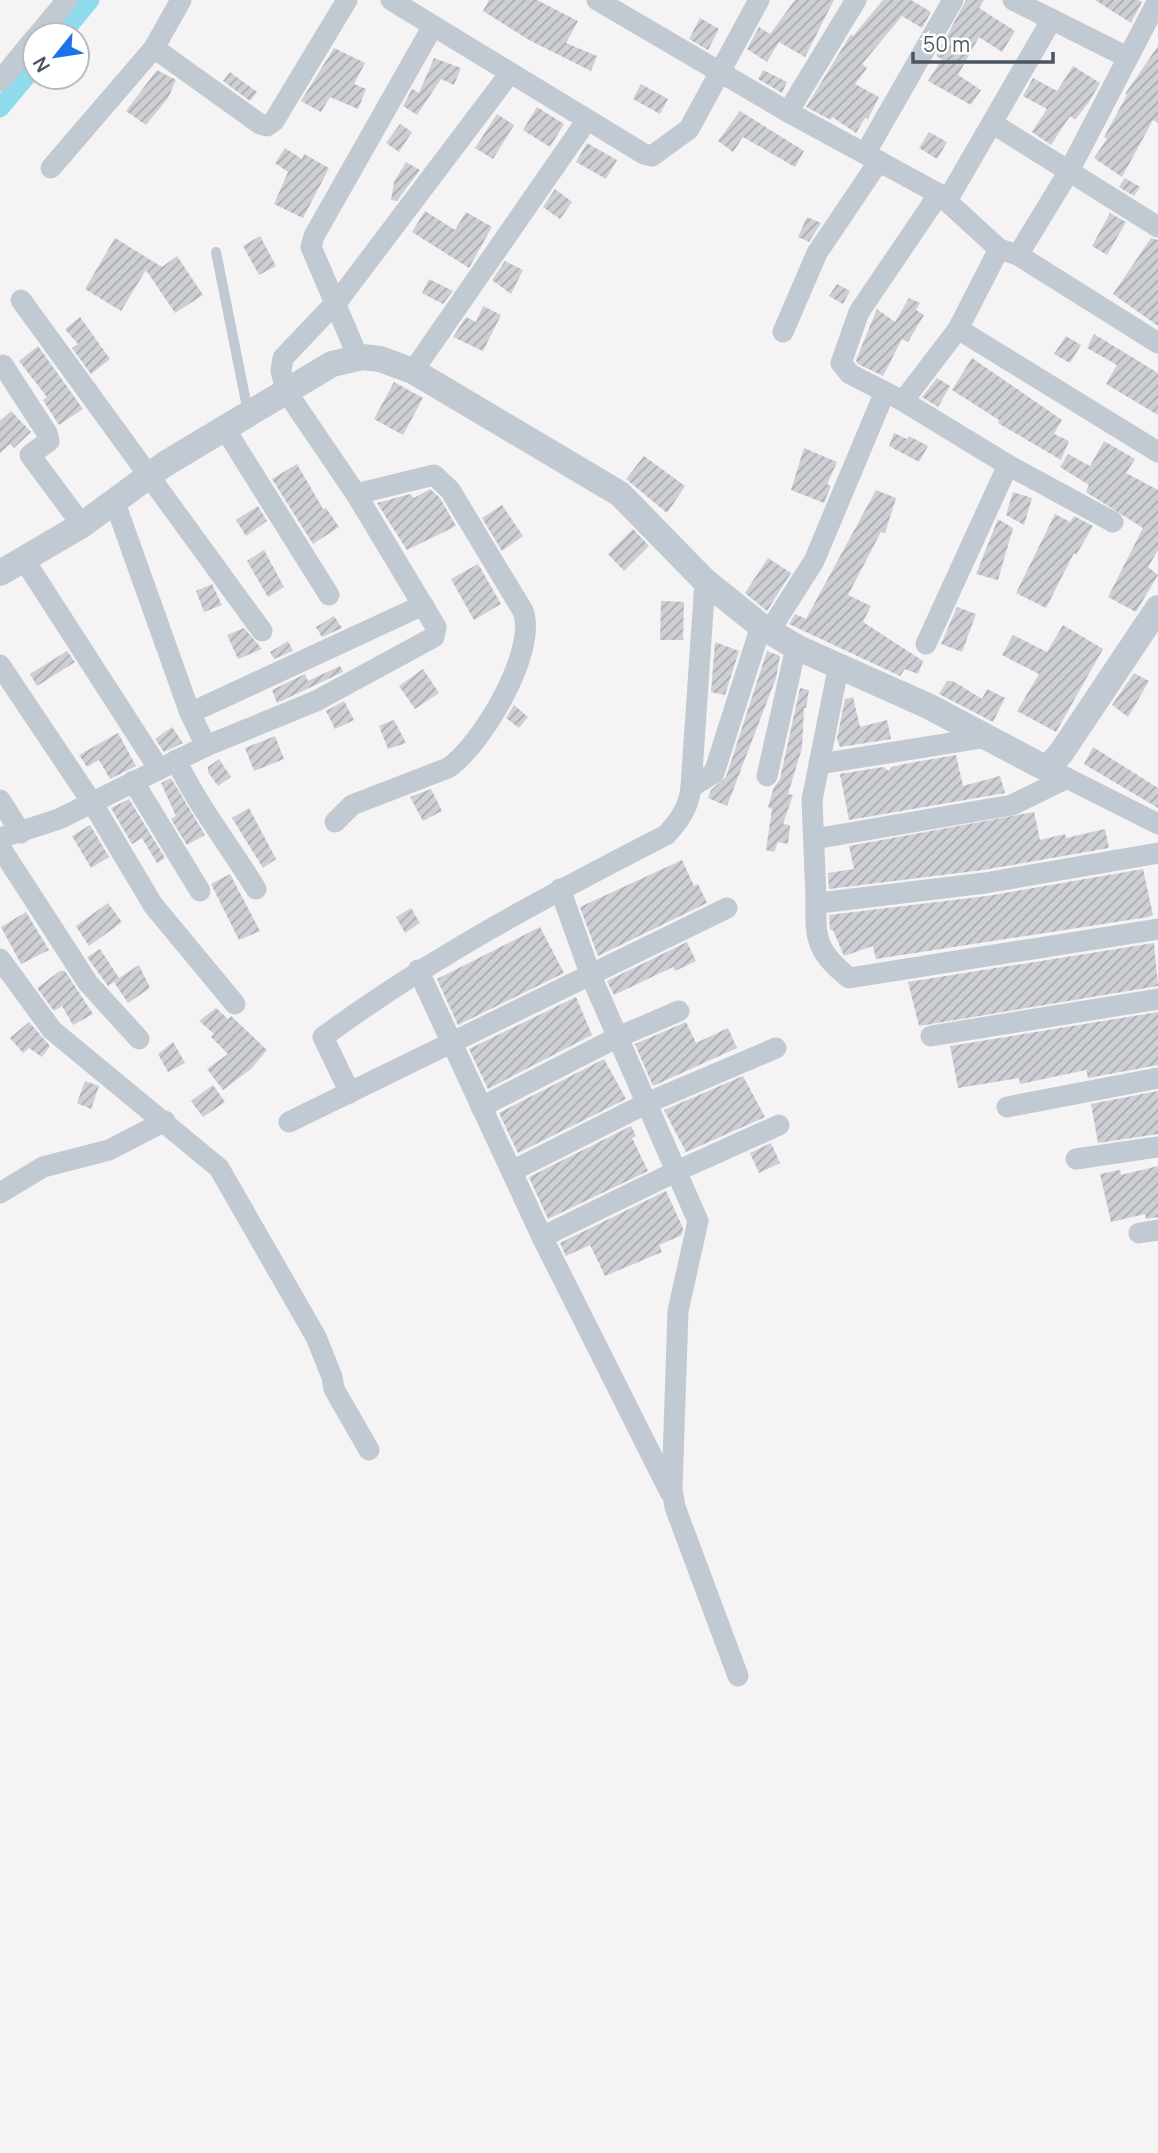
<svg xmlns="http://www.w3.org/2000/svg" width="1158" height="2153" viewBox="0 0 1158 2153" font-family="Manrope,sans-serif">
	<style>
		.lines { fill: none; stroke-linecap: round; stroke-linejoin: round }
		.canal { stroke: #90daee; stroke-width: 19 }
		.building { fill: url(#building-hatch) }
		.service { stroke: #c1cad2; stroke-width: 10 }
		.minor { stroke: #c1cad2; stroke-width: 21 }
		.tertiary { stroke: #c1cad2; stroke-width: 26 }
	</style>
	<defs>
		<pattern id="building-hatch" width="6" height="6" patternUnits="userSpaceOnUse" patternTransform="scale(1.75)"><rect width="6" height="6" fill="#cdcfd5"/><path d="M-1 1l2-2M0 6l6-6M5 7l2-2" fill="none" stroke="#a8abb0"/></pattern>
	</defs>
	<rect width="100%" height="100%" fill="#f5f3f3"/>
	<g class="lines">
		<!-- canal -->
		<g class="canal">
			<polyline points="61,35 90,0"/>
			<polyline points="0,108 35,66"/>
		</g>
	</g>
	<!-- building -->
	<g class="building">
		<polygon points="489,0 537,0 578,21 566,43 597,56 591,71 529,40 483,11"/>
		<polygon points="795,0 834,0 805,57 779,42 767,62 747,49 759,27 770,34"/>
		<polygon points="883,0 911,0 931,12 922,28 902,16 862,64 867,68 855,84 879,97 868,119 865,118 856,133 832,117 831,120 806,107 851,34 853,36"/>
		<polygon points="966,0 984,0 979,8 1015,31 1002,52 979,37 958,75 981,90 971,105 928,81 942,59 936,56"/>
		<polygon points="1095,0 1138,0 1142,2 1131,23"/>
		<polygon points="700,18 719,29 708,50 689,39"/>
		<polygon points="1158,46 1158,123 1153,120 1122,177 1094,158 1107,139 1104,137 1127,95 1125,94"/>
		<polygon points="334,48 365,63 354,84 366,89 358,109 330,97 321,112 301,101"/>
		<polygon points="434,58 461,68 454,85 441,79 417,115 403,106 412,89 419,93"/>
		<polygon points="1073,66 1100,83 1089,102 1075,120 1070,116 1051,145 1032,132 1047,109 1023,96 1033,78 1057,91"/>
		<polygon points="157,70 176,80 168,98 146,125 126,111"/>
		<polygon points="763,70 787,82 782,93 758,79"/>
		<polygon points="230,72 257,92 250,101 223,81"/>
		<polygon points="641,84 668,99 660,114 633,99"/>
		<polygon points="537,107 564,124 550,147 523,130"/>
		<polygon points="740,111 804,151 795,167 743,137 733,152 718,141"/>
		<polygon points="497,114 514,125 493,159 475,148"/>
		<polygon points="400,124 412,132 399,152 386,143"/>
		<polygon points="929,132 947,142 937,159 919,148"/>
		<polygon points="587,143 617,160 606,179 576,162"/>
		<polygon points="285,148 302,159 304,154 329,168 303,218 274,204 288,172 275,163"/>
		<polygon points="406,162 420,170 397,201 391,200 394,182"/>
		<polygon points="1125,178 1140,187 1134,196 1119,187"/>
		<polygon points="555,189 572,202 560,219 543,207"/>
		<polygon points="425,211 455,230 466,212 492,227 469,268 412,232"/>
		<polygon points="1110,213 1126,222 1107,255 1092,246"/>
		<polygon points="807,217 821,223 809,242 798,237"/>
		<polygon points="260,236 276,266 259,275 243,246"/>
		<polygon points="115,238 162,267 177,256 203,295 175,313 146,270 121,311 85,289"/>
		<polygon points="1151,238 1158,240 1158,326 1113,294"/>
		<polygon points="505,261 523,270 511,294 492,280"/>
		<polygon points="429,279 453,291 443,304 422,293"/>
		<polygon points="837,284 850,291 843,304 829,296"/>
		<polygon points="909,298 920,303 916,310 924,315 908,342 902,339 883,376 858,364 856,360 877,309 895,322"/>
		<polygon points="483,306 501,315 483,351 453,337 466,317 476,322"/>
		<polygon points="80,317 110,359 91,374 72,348 78,344 65,329"/>
		<polygon points="1094,334 1158,373 1158,415 1106,384 1117,365 1087,348"/>
		<polygon points="1066,336 1081,345 1070,363 1054,354"/>
		<polygon points="38,346 83,409 59,425 43,400 47,397 19,361"/>
		<polygon points="972,358 1062,420 1054,434 1069,441 1061,460 998,423 999,420 952,390"/>
		<polygon points="937,378 950,386 938,407 922,397"/>
		<polygon points="394,382 423,398 403,435 374,419"/>
		<polygon points="11,411 31,432 14,448 10,444 0,453 0,421"/>
		<polygon points="894,433 907,439 909,436 928,446 919,462 889,446"/>
		<polygon points="1104,441 1135,459 1126,473 1158,490 1158,550 1148,567 1158,575 1136,612 1108,597 1143,528 1086,492 1089,485 1060,467 1068,454 1090,466"/>
		<polygon points="804,448 837,462 827,484 831,486 824,503 791,490"/>
		<polygon points="644,456 685,486 667,513 626,479"/>
		<polygon points="297,464 323,509 326,508 339,527 313,544 272,479"/>
		<polygon points="430,489 440,498 456,526 407,550 377,503 410,494 414,498"/>
		<polygon points="876,490 896,498 885,533 881,532 848,595 871,606 863,622 923,661 918,674 905,669 900,676 789,624 795,614 806,619"/>
		<polygon points="1013,492 1032,498 1024,525 1006,515"/>
		<polygon points="502,505 523,536 502,551 482,518"/>
		<polygon points="258,506 267,521 246,536 236,520"/>
		<polygon points="1055,514 1070,522 1074,516 1093,526 1076,555 1074,553 1046,608 1016,593"/>
		<polygon points="998,519 1013,528 998,580 976,574"/>
		<polygon points="633,529 649,546 624,571 608,554"/>
		<polygon points="264,550 284,587 268,597 247,561"/>
		<polygon points="768,558 791,573 767,611 745,593"/>
		<polygon points="478,564 501,604 474,620 451,579"/>
		<polygon points="212,584 222,605 204,612 196,591"/>
		<polygon points="661,601 684,602 683,640 660,640"/>
		<polygon points="957,607 976,614 962,652 941,644"/>
		<polygon points="334,616 342,628 322,637 316,627"/>
		<polygon points="1063,625 1103,649 1056,732 1017,711 1039,674 1002,655 1013,635 1047,652"/>
		<polygon points="244,628 262,649 238,659 227,635"/>
		<polygon points="288,641 293,651 274,659 270,652"/>
		<polygon points="715,642 739,651 725,695 711,692"/>
		<polygon points="67,651 75,662 37,686 30,674"/>
		<polygon points="767,651 780,656 776,678 727,806 708,798 711,790 726,777"/>
		<polygon points="340,666 343,672 277,703 272,690 305,674 308,681"/>
		<polygon points="423,669 439,693 415,709 399,686"/>
		<polygon points="1134,673 1149,681 1128,717 1112,705"/>
		<polygon points="947,681 953,681 982,699 987,689 1005,698 993,722 939,694"/>
		<polygon points="800,688 809,690 806,708 804,708 802,748 788,794 793,795 783,824 790,825 788,844 778,842 774,852 766,850 772,809 768,807 774,787 780,779"/>
		<polygon points="853,697 860,727 887,720 891,739 840,747 837,739 845,699"/>
		<polygon points="344,701 354,720 335,729 326,711"/>
		<polygon points="514,705 528,717 519,728 506,718"/>
		<polygon points="394,720 406,743 388,749 379,726"/>
		<polygon points="172,727 183,743 164,752 155,739"/>
		<polygon points="118,733 136,766 110,779 99,760 87,767 79,755"/>
		<polygon points="275,736 284,759 254,771 245,748"/>
		<polygon points="1093,747 1158,788 1158,808 1084,764"/>
		<polygon points="956,755 963,786 1000,776 1005,793 849,820 840,774 883,767 889,771 892,767 904,764"/>
		<polygon points="219,759 231,777 218,786 208,772 208,767"/>
		<polygon points="171,778 205,835 187,845 171,819 176,816 161,783"/>
		<polygon points="431,789 442,811 423,821 410,797"/>
		<polygon points="129,799 165,858 157,863 142,838 132,844 111,808"/>
		<polygon points="249,808 276,859 263,868 232,818"/>
		<polygon points="1034,812 1040,840 1065,834 1066,838 1105,829 1109,848 983,870 829,889 828,873 854,869 849,846"/>
		<polygon points="90,825 109,857 91,868 72,836"/>
		<polygon points="682,860 694,886 698,884 707,903 598,956 580,907"/>
		<polygon points="1143,869 1153,915 1148,917 876,959 873,946 844,956 833,930 830,930 829,915 987,896"/>
		<polygon points="230,874 260,931 239,940 211,884"/>
		<polygon points="108,903 122,922 89,946 76,926"/>
		<polygon points="411,908 420,923 405,933 396,917"/>
		<polygon points="26,912 49,950 21,964 1,927"/>
		<polygon points="540,927 564,973 458,1025 437,979"/>
		<polygon points="687,942 696,961 675,971 673,967 614,995 607,981"/>
		<polygon points="1154,943 1158,986 919,1026 908,982"/>
		<polygon points="100,949 119,978 139,965 150,988 128,1003 114,982 117,980 108,986 87,957"/>
		<polygon points="60,971 65,971 93,1014 73,1025 62,1006 54,1011 37,988"/>
		<polygon points="576,997 592,1035 488,1089 469,1049"/>
		<polygon points="216,1008 228,1019 231,1016 267,1050 251,1069 223,1090 207,1069 228,1054 211,1037 214,1034 199,1021"/>
		<polygon points="1158,1012 1158,1065 1088,1078 1086,1070 1020,1084 1019,1078 958,1088 950,1046"/>
		<polygon points="29,1022 50,1046 42,1057 29,1048 23,1053 10,1038"/>
		<polygon points="686,1022 696,1043 728,1028 737,1048 653,1086 635,1044"/>
		<polygon points="173,1042 185,1063 168,1072 158,1054"/>
		<polygon points="604,1059 626,1099 518,1153 499,1113"/>
		<polygon points="743,1076 765,1117 686,1152 664,1110"/>
		<polygon points="85,1081 99,1086 91,1109 77,1103"/>
		<polygon points="213,1085 225,1102 203,1117 191,1101"/>
		<polygon points="1158,1091 1158,1134 1098,1143 1091,1104"/>
		<polygon points="631,1126 636,1136 632,1138 648,1171 548,1219 529,1177"/>
		<polygon points="771,1143 780,1163 759,1173 750,1153"/>
		<polygon points="1158,1166 1158,1217 1146,1219 1145,1214 1111,1222 1100,1174 1120,1170 1121,1175"/>
		<polygon points="666,1191 683,1228 682,1235 659,1245 662,1252 605,1276 590,1245 566,1256 560,1243"/>
	</g>
	<g class="lines">
		<!-- service -->
		<polyline class="service" points="216,252 248,412"/>
		<!-- minor -->
		<g class="minor">
			<polyline points="391,0 644,154 652,156 689,129 759,0"/>
			<polyline points="597,0 788,112 939,194 999,249 1018,255 1158,343"/>
			<polyline points="1013,0 1127,57"/>
			<polyline points="38,35 67,0"/>
			<polyline points="154,48 260,124 267,126 274,121 347,0"/>
			<polyline points="0,81 35,38"/>
			<polyline points="788,112 856,0"/>
			<polyline points="992,123 1158,227"/>
			<polyline points="866,152 953,0"/>
			<polyline points="51,168 154,48 181,0"/>
			<polyline points="939,194 859,312 841,363 850,374 903,401 1008,465 1113,522"/>
			<polyline points="948,199 1052,19"/>
			<polyline points="1018,255 1068,173 1158,0"/>
			<polyline points="21,300 262,631"/>
			<polyline points="958,329 1158,452"/>
			<polyline points="783,332 817,253 879,161"/>
			<polyline points="358,357 311,247 314,236 433,26"/>
			<polyline points="3,365 47,433 49,441 30,455 82,525"/>
			<polyline points="413,371 587,120"/>
			<polyline points="903,401 958,329 999,249"/>
			<polyline points="225,429 329,595"/>
			<polyline points="114,500 190,713 206,746"/>
			<polyline points="23,558 159,769"/>
			<polyline points="770,630 814,561 884,394"/>
			<polyline points="926,644 1008,465"/>
			<polyline points="839,664 812,800 816,898 819,903 985,883 1158,853"/>
			<polyline points="0,665 93,804 153,905 235,1004"/>
			<polyline points="190,713 423,605"/>
			<path d="M176,760C198,806 229,845 256,889"/>
			<polyline points="819,764 988,737"/>
			<polyline points="1057,773 1158,824"/>
			<polyline points="767,776 796,647"/>
			<polyline points="133,781 200,891"/>
			<polyline points="691,787 714,773 761,626"/>
			<polyline points="0,800 21,833"/>
			<path d="M335,822L352,805L448,768C481,746 538,651 523,611L450,490L434,475L356,494"/>
			<polyline points="0,838 59,819 206,746 316,701 434,637 436,627 356,494 286,391 281,371 283,358 340,298 510,73"/>
			<polyline points="814,839 1012,805 1067,778"/>
			<polyline points="0,847 88,983 139,1039"/>
			<polyline points="560,889 591,976 698,1221 678,1311 672,1489 675,1507 738,1676"/>
			<path d="M816,898C815,939 816,951 849,978L1158,929"/>
			<polyline points="0,959 52,1030 219,1168 316,1337 332,1377 334,1389 369,1450"/>
			<polyline points="418,970 542,1237 670,1492"/>
			<polyline points="931,1036 1158,999"/>
			<path d="M350,1093L323,1037C430,958 547,896 666,835C680,820 689,807 691,787L705,581"/>
			<polyline points="481,1107 618,1037 679,1011"/>
			<polyline points="1007,1107 1158,1078"/>
			<polyline points="289,1122 727,908"/>
			<polyline points="1076,1159 1158,1147"/>
			<polyline points="512,1171 647,1103 776,1048"/>
			<polyline points="0,1193 43,1167 109,1150 165,1121"/>
			<polyline points="1139,1233 1158,1230"/>
			<polyline points="542,1237 677,1171 779,1125"/>
		</g>
		<!-- tertiary -->
		<polyline class="tertiary" points="0,573 82,525 165,464 332,364 362,357 380,359 413,371 620,494 705,581 761,626 796,647 928,706 1043,767 1052,763 1061,753 1158,608"/>
	</g>
	<!-- north arrow -->
	<g transform="translate(56 56) rotate(240)"><circle r="33" fill="#ffffff" stroke="#b7bbc0" stroke-width="2"/>
	<path d="M0-5L12 26L0 18L-12 26Z" fill="#1a73e8"/>
	<text y="-10" font-size="19" font-weight="bold" text-anchor="middle" fill="#4a5661">N</text>
	</g>
	<!-- scale -->
	<path d="M913 52v10h140v-10" fill="none" stroke="#4a5661" stroke-width="3.5"/>
	<text x="923" y="52" font-size="21" fill="#4a5661" stroke="#ffffff" stroke-width="5" paint-order="stroke">50 m</text>
</svg>
